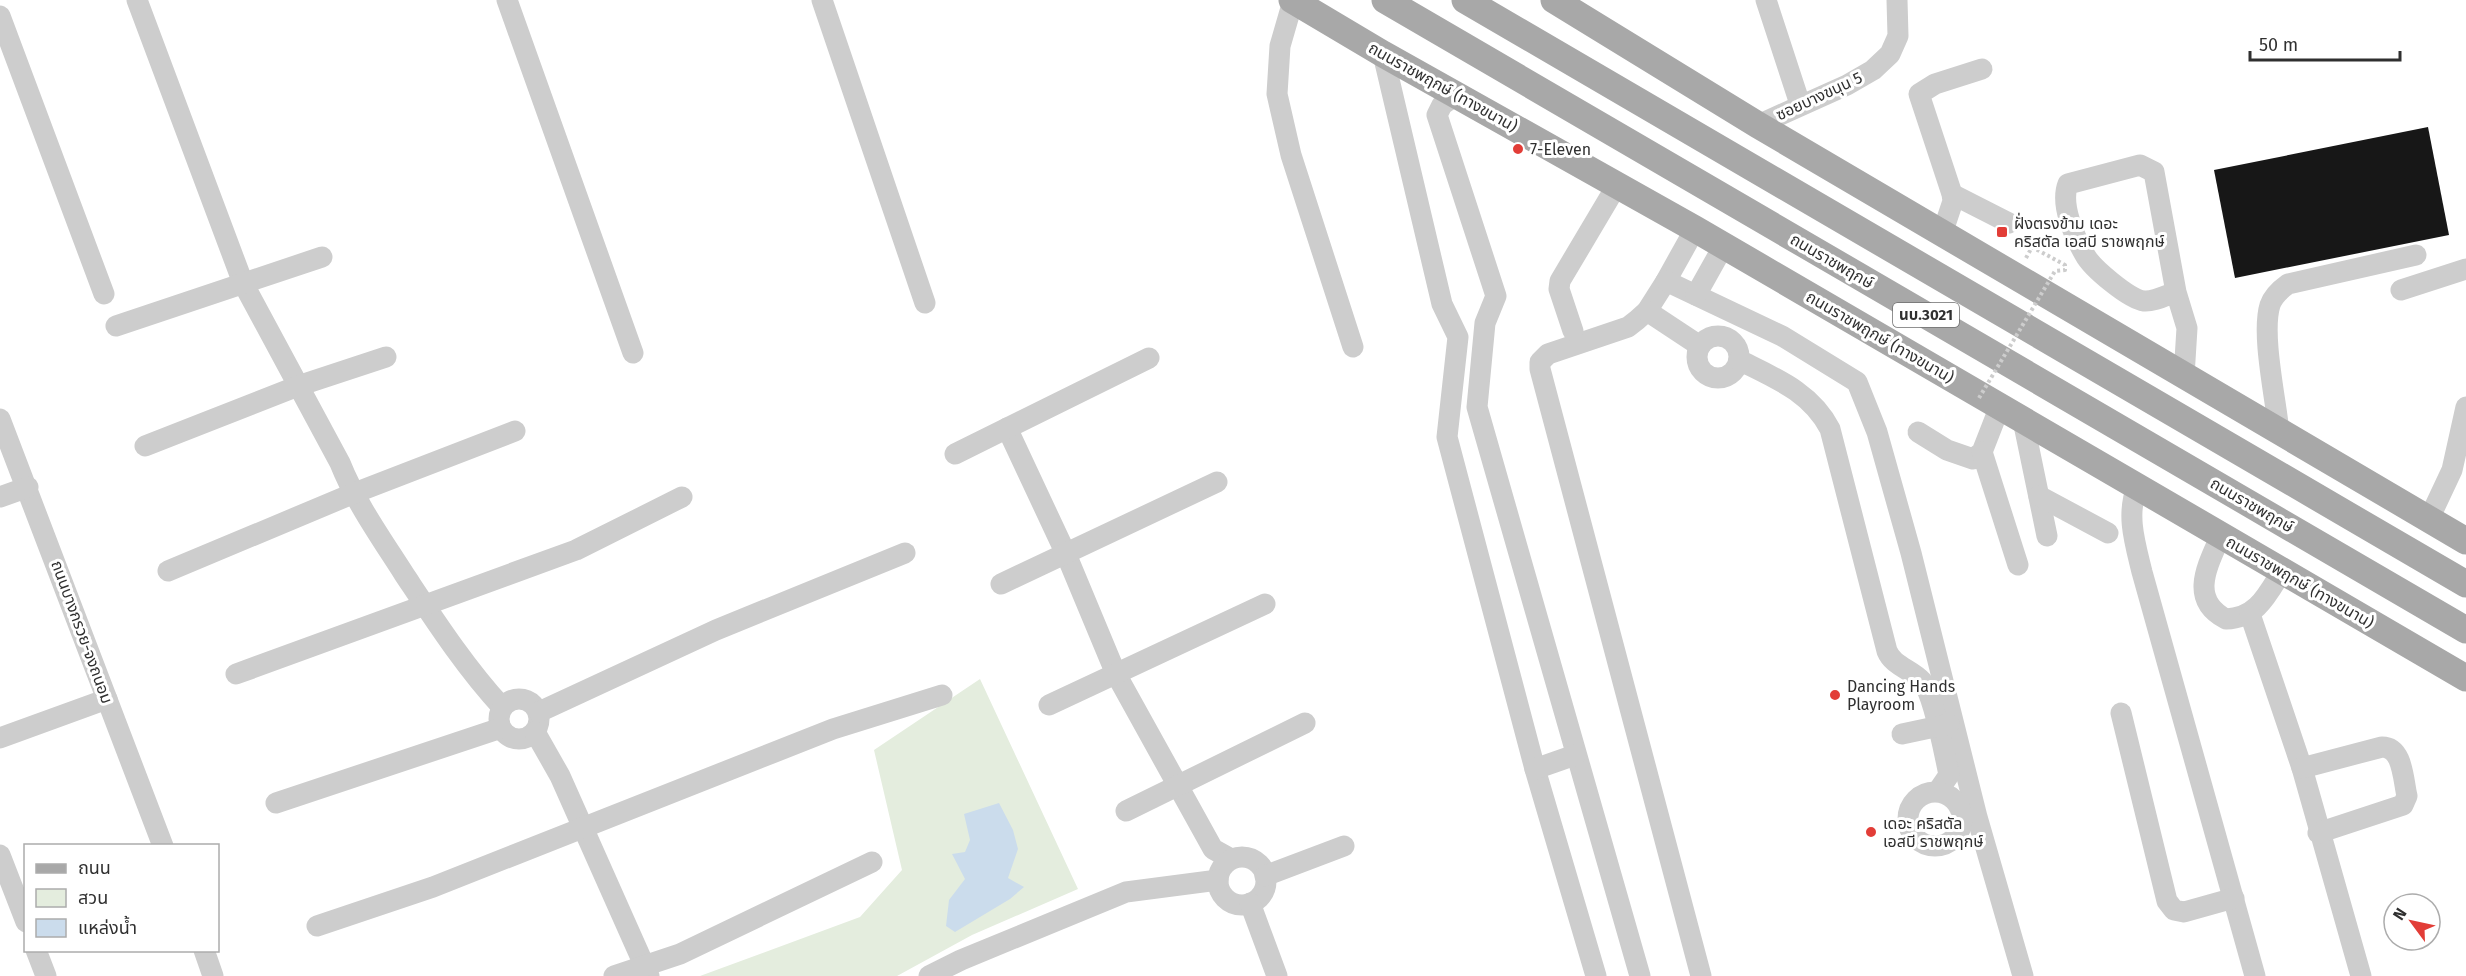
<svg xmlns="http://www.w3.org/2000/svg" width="2466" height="976" viewBox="0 0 2466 976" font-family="'Fira Sans','Noto Sans Thai',sans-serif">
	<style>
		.green { fill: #e4edde }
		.water { fill: #cbdcec }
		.building { fill: #171717 }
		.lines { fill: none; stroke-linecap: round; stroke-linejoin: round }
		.path { stroke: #cdcdcd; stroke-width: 4; stroke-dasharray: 3 3; stroke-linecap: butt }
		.minor { stroke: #cdcdcd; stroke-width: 21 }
		.major { stroke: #a8a8a8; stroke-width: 27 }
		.path-bridge { stroke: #cdcdcd; stroke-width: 4; stroke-dasharray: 3 3; stroke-linecap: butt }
		.poi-dot { fill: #e23d37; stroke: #fff; stroke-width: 2 }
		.labels { text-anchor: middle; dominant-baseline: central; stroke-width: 6; stroke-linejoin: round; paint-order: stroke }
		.shield { fill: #fff; stroke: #6e6e6e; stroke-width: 1.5 }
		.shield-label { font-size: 15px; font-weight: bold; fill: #303030 }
		.street-label { font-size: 16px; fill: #303030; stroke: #fff }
		.poi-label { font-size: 16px; fill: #303030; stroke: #fff; text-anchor: start }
	</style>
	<rect width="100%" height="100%" fill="#fff"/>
	<!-- green -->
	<polygon class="green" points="980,679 1078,889 972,935 897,976 700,976 860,917 902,870 874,750"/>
	<!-- water -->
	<polygon class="water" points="999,803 1013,830 1018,849 1008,878 1024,887 1010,899 955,932 946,926 949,900 965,879 952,854 965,852 970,840 964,814"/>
	<!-- building -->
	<polygon class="building" points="2428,127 2449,235 2235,278 2214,170"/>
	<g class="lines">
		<!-- path -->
		<polyline class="path" points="2026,258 2032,247 2065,265 2065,270 2055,271"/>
		<!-- minor -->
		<g class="minor">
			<path d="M137,0L243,283L340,463C356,503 381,538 404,574C434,619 465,667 502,707"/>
			<polyline points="507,0 633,353"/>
			<polyline points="822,0 925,303"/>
			<polyline points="1766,0 1800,104"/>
			<polyline points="1293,1 1280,46 1277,94 1291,155 1353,347"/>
			<polyline points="0,16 104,294"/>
			<polyline points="1383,54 1442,304 1458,337 1447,437 1535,769 1596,976"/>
			<polyline points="1456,95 1442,105 1437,115 1496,296 1485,323 1477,407 1640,976"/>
			<polyline points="1758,125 1847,85 1873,70 1890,54 1898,36 1897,0"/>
			<polyline points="1952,194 2009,223"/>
			<polyline points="1695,229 1666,281 1647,311 1637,320 1628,327 1548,354 1540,362 1540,369 1701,976"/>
			<polyline points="1942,234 1953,201 1952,194 1919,94 1935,84 1982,69"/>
			<polyline points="1666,281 1782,336 1857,382 1877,432 1911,553 1977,817 2023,976"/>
			<polyline points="2401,290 2466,269"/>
			<path d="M2176,292C2167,295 2153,302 2144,301C2129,299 2092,268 2085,255C2074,236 2060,204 2068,184L2140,165L2154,172L2176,292L2187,328L2184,376"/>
			<polyline points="1696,295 1724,245"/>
			<polyline points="1647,311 1700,346"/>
			<polyline points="116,326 322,257"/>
			<polyline points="1573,331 1559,289 1560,281 1617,185"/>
			<circle cx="1718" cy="357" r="21"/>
			<path d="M1739,360C1775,378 1811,392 1830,429L1887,651C1893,666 1911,669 1922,681C1933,694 1945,755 1949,775L1938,791"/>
			<polyline points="0,419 163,846"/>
			<polyline points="2023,420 2047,536"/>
			<polyline points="1007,428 1066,554 1116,674 1213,849 1231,859"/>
			<polyline points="1918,432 1947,450 1973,459 1982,452 2000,406"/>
			<path d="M2279,432C2276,400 2261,334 2270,305C2273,296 2281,289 2288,284L2416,255"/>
			<polyline points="145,446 298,386 386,357"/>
			<polyline points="1982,452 2018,565"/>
			<polyline points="955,454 1149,358"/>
			<path d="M2137,487C2126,515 2135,543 2142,572L2255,976"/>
			<polyline points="2039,496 2108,533"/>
			<polyline points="0,497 28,487"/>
			<polyline points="2429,519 2452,470 2466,407"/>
			<path d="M2221,535C2208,565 2188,599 2226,619C2257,618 2267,595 2282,571"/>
			<polyline points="168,571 352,494 515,431"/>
			<polyline points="1001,584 1217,482"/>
			<polyline points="2250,614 2302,768 2361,976"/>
			<polyline points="236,674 576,550 682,497"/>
			<circle cx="519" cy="719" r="20"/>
			<polyline points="1049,705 1265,604"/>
			<polyline points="539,712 716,630 905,553"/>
			<polyline points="2121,713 2167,901 2174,910 2184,912 2234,898"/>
			<polyline points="535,732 560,776 649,976"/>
			<polyline points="1902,734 1949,724"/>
			<polyline points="0,738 107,699"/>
			<path d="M2302,768L2382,747C2403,747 2403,779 2407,796L2403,805L2318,833"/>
			<polyline points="1535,769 1575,755"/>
			<circle cx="1935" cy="819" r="27"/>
			<polyline points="276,803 501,728"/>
			<polyline points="1126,811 1305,723"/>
			<polyline points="0,855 26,922"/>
			<circle cx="1242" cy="881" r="24"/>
			<polyline points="1265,876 1344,846"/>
			<polyline points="1250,903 1277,976"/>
			<polyline points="317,926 433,887 833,729 942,695"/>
			<polyline points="36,950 46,976"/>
			<polyline points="204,950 213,976"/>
			<polyline points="614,976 680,954 872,862"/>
			<polyline points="929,976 961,960 1126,892 1218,880"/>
		</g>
		<!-- major -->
		<g class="major">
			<polyline points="1292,0 1383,54 1695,229 2466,678"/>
			<polyline points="1385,0 2466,630"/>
			<polyline points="1465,0 2466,584"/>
			<polyline points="1554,0 1758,125 2466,541"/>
		</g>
		<!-- path-bridge -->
		<polyline class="path-bridge" points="1979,398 2055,271"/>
	</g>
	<!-- markers -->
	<g class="poi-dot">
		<circle cx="1518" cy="149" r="6"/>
		<rect x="1996" y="226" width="12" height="12" rx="3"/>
		<circle cx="1835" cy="695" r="6"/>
		<circle cx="1871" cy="832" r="6"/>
	</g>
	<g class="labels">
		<!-- shield labels -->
		<rect class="shield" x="1893" y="303" width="66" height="24" rx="4.5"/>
		<g class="shield-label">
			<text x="1926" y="315">นบ.3021</text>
		</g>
		<!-- street labels -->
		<g class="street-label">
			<text transform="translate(1443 87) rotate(29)">ถนนราชพฤกษ์ (ทางขนาน)</text>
			<text transform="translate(1819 96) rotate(-25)">ซอยบางขนุน 5</text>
			<text transform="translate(1832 261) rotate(30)">ถนนราชพฤกษ์</text>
			<text transform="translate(1880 337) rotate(30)">ถนนราชพฤกษ์ (ทางขนาน)</text>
			<text transform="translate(2252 505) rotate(30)">ถนนราชพฤกษ์</text>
			<text transform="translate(2300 582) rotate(30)">ถนนราชพฤกษ์ (ทางขนาน)</text>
			<text transform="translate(82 632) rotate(70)">ถนนบางกรวย-จงถนอม</text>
		</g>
		<!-- poi labels -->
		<g class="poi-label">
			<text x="1530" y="149">7-Eleven</text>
			<text x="2014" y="223">ฝั่งตรงข้าม เดอะ<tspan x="2014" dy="18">คริสตัล เอสบี ราชพฤกษ์</tspan></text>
			<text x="1847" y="686">Dancing Hands<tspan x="1847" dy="18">Playroom</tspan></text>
			<text x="1883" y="823">เดอะ คริสตัล<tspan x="1883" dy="18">เอสบี ราชพฤกษ์</tspan></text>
		</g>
	</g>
	<!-- legend -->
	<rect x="24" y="844" width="195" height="108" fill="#ffffff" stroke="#acacac" stroke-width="1.5"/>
	<rect x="36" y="864" width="30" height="9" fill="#a8a8a8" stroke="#acacac" stroke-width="1.5"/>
	<text x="78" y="874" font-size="18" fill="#303030">ถนน</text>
	<rect x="36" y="889" width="30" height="18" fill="#e4edde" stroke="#acacac" stroke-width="1.5"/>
	<text x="78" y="904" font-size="18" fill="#303030">สวน</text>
	<rect x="36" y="919" width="30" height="18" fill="#cbdcec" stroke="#acacac" stroke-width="1.5"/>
	<text x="78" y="934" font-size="18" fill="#303030">แหล่งน้ำ</text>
	<!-- north arrow -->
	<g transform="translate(2412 922) rotate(303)"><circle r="28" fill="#ffffff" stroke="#acacac" stroke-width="1.5"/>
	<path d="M0-4.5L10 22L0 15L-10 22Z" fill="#e23d37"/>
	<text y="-9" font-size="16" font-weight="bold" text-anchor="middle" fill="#303030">N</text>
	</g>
	<!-- scale -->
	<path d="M2250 51v9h150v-9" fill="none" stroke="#303030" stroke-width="3"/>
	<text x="2259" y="51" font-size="18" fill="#303030" stroke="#ffffff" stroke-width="4.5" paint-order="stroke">50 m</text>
</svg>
